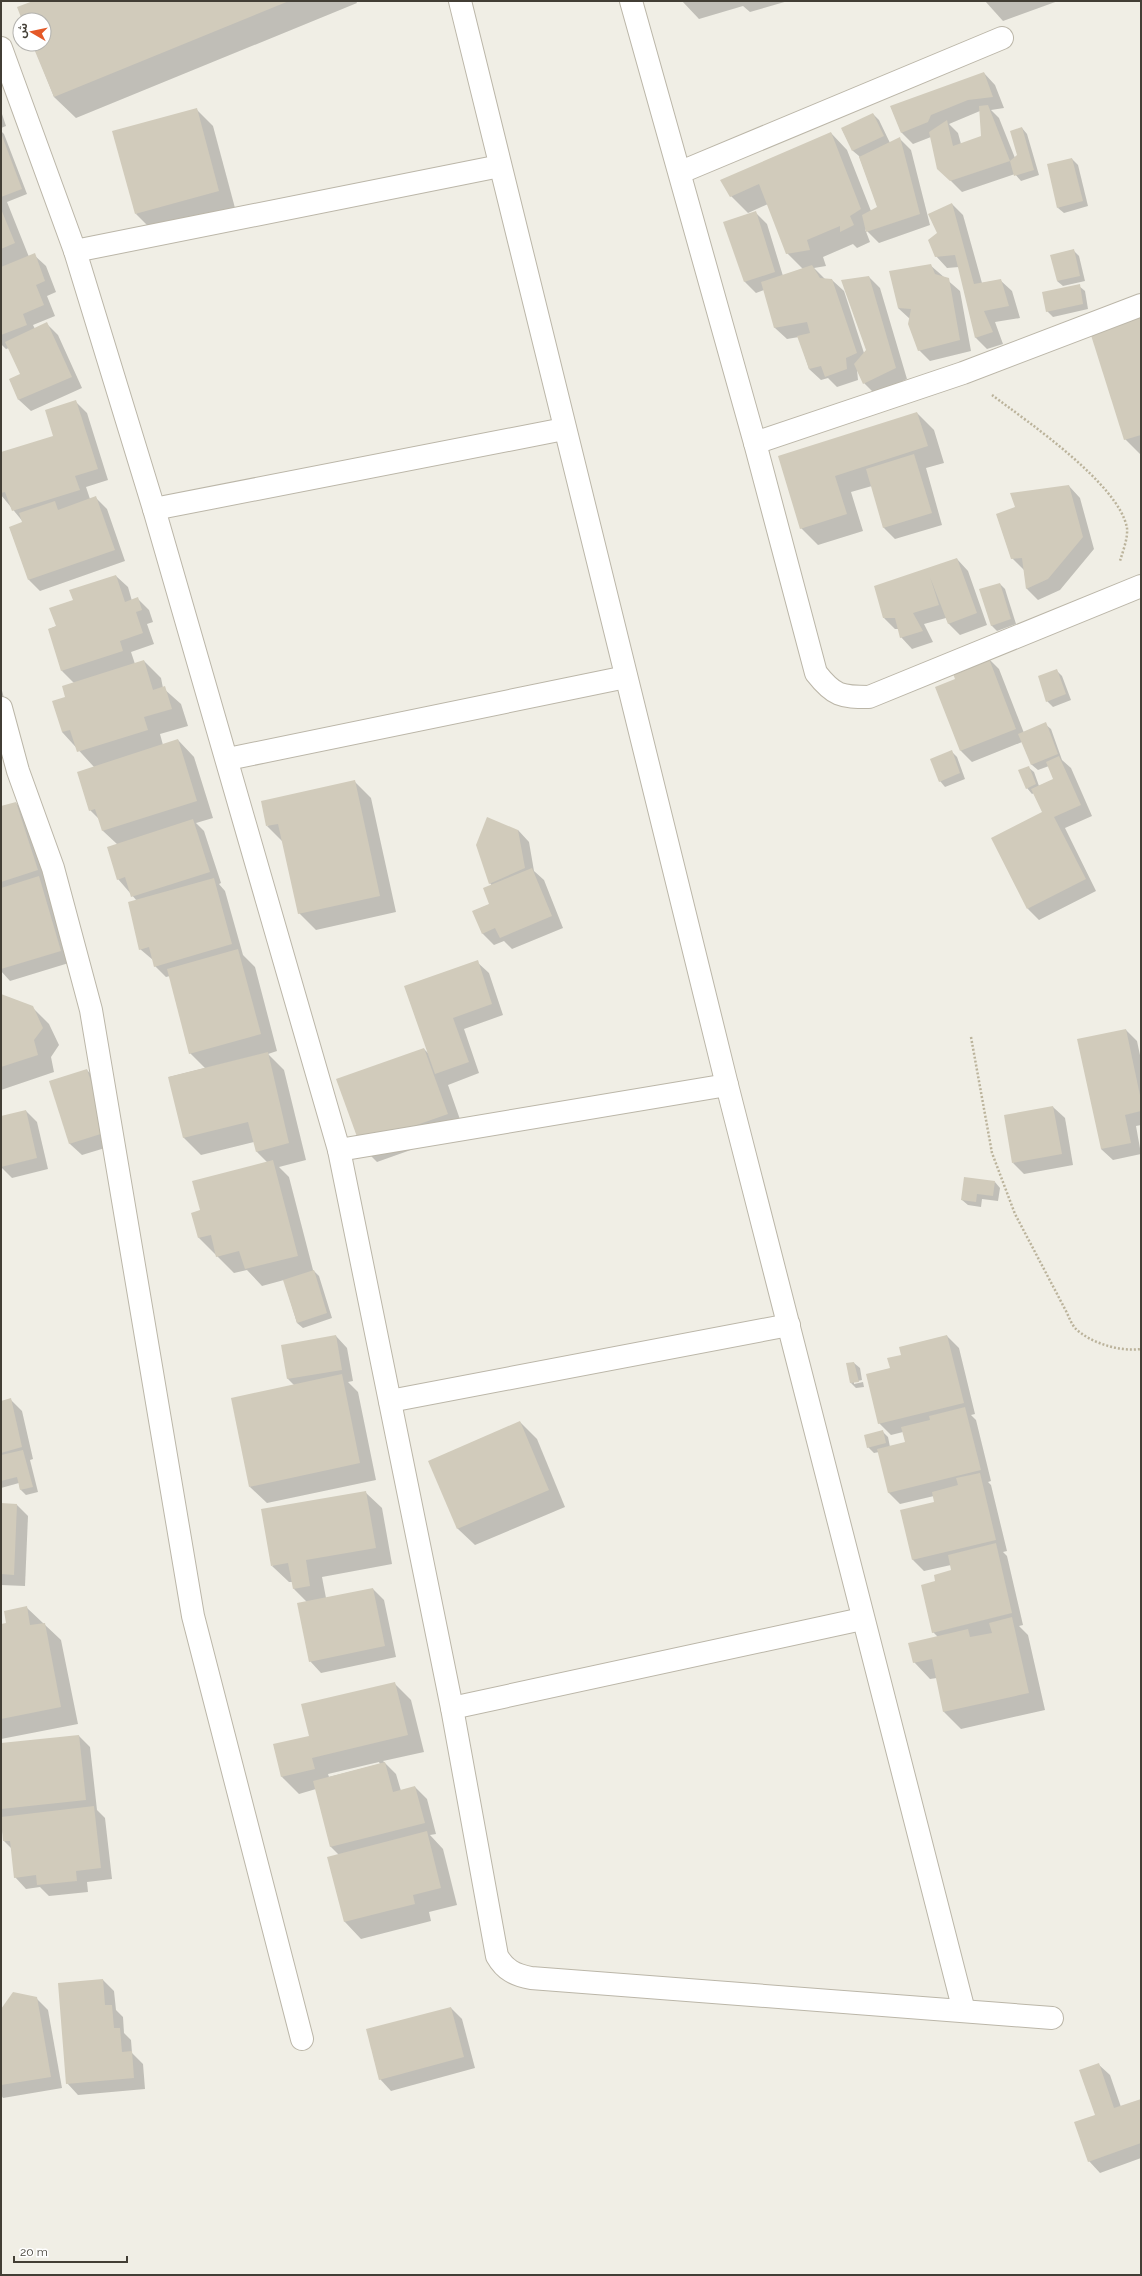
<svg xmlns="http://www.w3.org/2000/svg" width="1142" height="2276" viewBox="0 0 1142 2276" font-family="Raleway,'Noto Sans Arabic',sans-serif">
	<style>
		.shadow { fill: #0003; fill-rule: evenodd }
		.building { fill: #d1cbbb }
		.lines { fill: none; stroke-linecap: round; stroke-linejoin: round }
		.minor-casing { stroke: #bbb6a8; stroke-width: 24 }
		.path { stroke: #bbb39b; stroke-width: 2.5; stroke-dasharray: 2 2; stroke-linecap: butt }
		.minor { stroke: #fff; stroke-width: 22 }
	</style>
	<rect width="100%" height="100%" fill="#f0eee5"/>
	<!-- shadow -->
	<g class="shadow">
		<polygon points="35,1 356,1 357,3 76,118 54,97 33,44 44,44 44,20 23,20"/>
		<polygon points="682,1 788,1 750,12 743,6 699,19"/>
		<polygon points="985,1 1058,1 1003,21"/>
		<path d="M984,73L995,85L1004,108L991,110L999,118L1015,158L1018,156L1022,128L1027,134L1039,175L1021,181L1015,174L962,192L938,168L931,137L913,144L902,133L891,107ZM980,111L982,137L961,144L958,133L949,124Z"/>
		<polygon points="196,109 213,126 235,208 152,230 136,214"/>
		<polygon points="1,111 6,126 1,128"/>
		<polygon points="873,114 879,120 890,143 900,139 911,150 930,225 879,243 865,229 870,242 857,248 853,244 823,257 826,266 814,268 825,279 832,280 844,291 864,353 867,350 869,277 880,288 907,379 875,394 864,383 857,370 858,380 837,387 828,378 821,380 809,369 799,337 787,339 775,328 764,290 756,293 745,282 755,212 767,224 783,276 803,269 787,253 768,204 748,213 731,196 831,133 847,150 871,211 878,207 859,156 853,151 842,129"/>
		<polygon points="1,131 4,134 27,194 7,202 29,257 34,255 46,266 56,292 47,296 55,316 33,325 35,329 47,324 58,335 82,388 31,411 19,400 10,380 21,375 9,348 6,349 1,344"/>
		<polygon points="1072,159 1078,165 1088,206 1064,213 1058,208"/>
		<polygon points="952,204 963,215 982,283 1000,280 1012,291 1020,318 995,322 1003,344 987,349 976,338 959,267 947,268 936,256 938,234"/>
		<polygon points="1073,250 1079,256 1085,281 1063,286 1057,281"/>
		<polygon points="930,265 960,291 971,351 930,361 919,350 910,319 898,308"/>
		<polygon points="1079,286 1085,291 1088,309 1053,317 1047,311"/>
		<polygon points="1141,317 1141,455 1125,439"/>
		<polygon points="76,402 87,413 108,480 86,487 90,499 95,497 107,509 125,561 40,591 29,580 10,528 24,523 1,495 1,453 55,437"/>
		<polygon points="917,413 934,430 944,463 926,468 942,525 895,539 884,528 872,486 851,492 863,531 818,545 801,528 780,457"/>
		<polygon points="1069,486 1080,498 1094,549 1060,590 1038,600 1027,589 1024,570 1012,558"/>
		<polygon points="957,559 968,571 987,625 960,635 949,624 946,618 924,624 933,642 912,649 901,637 899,629 895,629 884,618 876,587"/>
		<polygon points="116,576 128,587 132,601 138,599 149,610 153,622 147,624 154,644 131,652 135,664 144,661 161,678 163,688 181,704 188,726 160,734 163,745 178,740 194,757 213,818 196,823 204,831 221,883 219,884 225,891 243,955 255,967 277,1051 268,1054 284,1070 306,1160 279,1167 289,1177 313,1270 319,1276 332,1318 303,1328 297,1323 284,1280 262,1286 247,1270 234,1273 199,1238 201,1211 267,1162 257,1152 254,1142 201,1155 184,1138 169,1077 205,1068 190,1053 170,976 166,977 155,966 153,960 140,949 137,901 118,879 117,844 103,831 100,820 90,810 94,767 62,732 66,698 74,683 62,671 49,629 57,626 74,601"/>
		<polygon points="1000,584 1005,589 1016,624 997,631 991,625"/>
		<polygon points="988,658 999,669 1024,733 1045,724 1051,729 1062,760 1071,768 1092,816 1065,828 1096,891 1039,920 1028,909 1043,813 1034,793 1032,794 1027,788 1028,767 1034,772 1039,786 1055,779 1049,766 1038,770 1032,765 1022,742 972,762 961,751 956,680"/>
		<polygon points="1056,670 1062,676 1071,700 1053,707 1047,701"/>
		<polygon points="1,687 4,698 1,699"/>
		<polygon points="952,752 957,757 965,779 945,787 940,781"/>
		<polygon points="354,781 371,798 396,912 316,930 299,913 283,842 267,826"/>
		<polygon points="16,803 27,814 49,881 45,883 51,889 72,962 10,981 1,971 1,808"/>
		<polygon points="518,830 529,842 534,871 544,880 563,928 512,949 504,941 494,945 483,934 474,911 490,904 492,886 490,883"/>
		<polygon points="477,962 489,973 503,1015 464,1029 479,1073 448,1085 464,1131 377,1162 360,1145 424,1049 429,1054"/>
		<polygon points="1,996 32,1007 49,1024 59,1045 51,1057 54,1072 1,1090"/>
		<polygon points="1126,1030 1137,1041 1141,1060 1141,1125 1136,1126 1141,1154 1113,1160 1101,1149"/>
		<polygon points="87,1070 98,1082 118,1144 82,1155 70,1144 51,1081"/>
		<polygon points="1053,1107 1065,1118 1073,1165 1024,1174 1013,1163"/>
		<polygon points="26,1111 37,1122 48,1169 12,1178 1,1167 1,1117"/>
		<polygon points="995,1182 1000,1188 998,1201 982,1199 981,1207 968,1205 962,1200"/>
		<polygon points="336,1336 347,1348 353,1381 348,1382 358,1392 376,1480 267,1503 250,1487 294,1385 288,1379 282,1346"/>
		<polygon points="947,1336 959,1348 975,1414 971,1415 976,1420 991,1481 988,1482 991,1485 1007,1551 1003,1552 1007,1556 1023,1625 1019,1626 1028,1635 1045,1710 961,1729 944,1712 937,1678 930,1679 914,1662 938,1637 933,1632 936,1582 953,1571 951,1565 924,1571 913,1560 901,1511 936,1503 934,1496 900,1504 889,1493 879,1452 874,1453 868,1447 883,1432 888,1437 890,1447 906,1443 903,1432 891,1435 879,1423 891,1368 902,1356"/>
		<polygon points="854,1363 860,1368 862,1380 854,1382 854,1384 863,1382 864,1387 856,1388 851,1383"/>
		<polygon points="10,1399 22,1411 33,1459 30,1460 38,1492 26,1495 20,1489 19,1483 1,1488 1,1402"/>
		<polygon points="520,1422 537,1439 565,1507 475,1545 458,1529 430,1461"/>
		<polygon points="365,1492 382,1508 392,1564 322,1577 326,1598 373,1589 384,1600 396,1657 321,1673 310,1661 307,1602 294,1589 293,1582 289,1582 272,1566"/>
		<polygon points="1,1504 17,1505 28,1516 25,1586 1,1585"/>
		<polygon points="26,1607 61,1640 78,1724 1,1739 1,1625 7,1624"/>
		<path d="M394,1683L411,1700L424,1752L383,1761L396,1774L401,1791L415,1787L427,1799L436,1834L430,1835L443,1849L457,1905L429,1912L431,1921L361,1939L345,1922L339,1855L331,1847L316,1789L299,1794L282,1777L274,1745L310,1737ZM379,1762L380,1764L329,1777L328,1774Z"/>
		<polygon points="79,1736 90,1747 97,1810 105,1818 112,1879 87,1882 88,1892 49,1896 40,1887 26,1889 15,1877 12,1849 4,1841 1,1821 1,1744"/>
		<polygon points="103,1980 114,1991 116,2010 123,2017 124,2033 131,2040 132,2053 143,2064 145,2089 78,2095 67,2083"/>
		<polygon points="36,1998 48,2010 62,2088 3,2098 1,2095 1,2010"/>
		<polygon points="451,2008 462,2019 475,2068 391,2091 380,2079"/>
		<polygon points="1098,2064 1110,2075 1121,2107 1141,2100 1141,2158 1100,2173 1089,2161 1096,2115"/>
	</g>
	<!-- building -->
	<g class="building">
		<polygon points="33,1 289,1 54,97 32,44 44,44 44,20 22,20 17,7"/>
		<polygon points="984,72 993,97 968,100 931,115 928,122 901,133 890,106"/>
		<polygon points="988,105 1010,161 950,181 937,169 929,132 947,120 953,146 981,136 979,106"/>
		<polygon points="197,108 219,191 135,214 112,131"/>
		<polygon points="873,113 884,136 852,151 841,128"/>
		<polygon points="1022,127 1034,170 1014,176 1010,161 1017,155 1010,131"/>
		<polygon points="831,132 861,209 850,216 854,225 840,232 840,226 807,240 810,250 786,254 759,184 730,197 720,180"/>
		<polygon points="1,133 22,189 1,197"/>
		<polygon points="900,137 920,214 866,232 862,215 877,207 859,157"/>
		<polygon points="1072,158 1083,201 1057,208 1047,164"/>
		<polygon points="952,203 974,284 1001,279 1009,306 984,311 993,332 975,338 955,255 935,257 928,240 937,233 928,214"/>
		<polygon points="1,209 15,243 1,249"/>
		<polygon points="756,211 775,272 744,282 723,222"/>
		<polygon points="1074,249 1080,276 1057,281 1050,255"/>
		<polygon points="35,253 45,281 36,285 44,305 23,314 27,325 1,335 1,267"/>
		<polygon points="931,264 935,274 949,278 960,340 918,351 908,324 911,309 898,308 889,271"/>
		<polygon points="812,265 820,278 832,279 857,353 846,358 847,369 825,377 821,366 809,369 797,336 810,333 807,322 774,328 761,282"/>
		<polygon points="869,276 896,368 863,384 854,364 866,350 841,280"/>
		<polygon points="1080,284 1083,304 1046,312 1042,292"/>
		<polygon points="1141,316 1141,435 1124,440 1090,332"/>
		<polygon points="47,322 72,377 18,400 9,379 20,374 5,342"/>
		<polygon points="76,400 98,469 75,476 80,490 12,511 5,492 1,493 1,452 53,436 45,410"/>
		<polygon points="917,412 928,446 835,476 847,514 800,529 778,456"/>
		<polygon points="914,454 932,513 883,528 866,469"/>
		<polygon points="1069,485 1083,537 1048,579 1026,589 1022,558 1011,559 996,514 1015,507 1010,493"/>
		<polygon points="96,496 115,550 28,580 9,527 22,522 19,513 55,501 58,510"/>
		<polygon points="957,558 977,613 948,624 930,577 939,605 913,613 923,631 900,638 895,618 883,618 874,586"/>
		<polygon points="116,575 125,602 138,597 142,610 136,612 143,633 120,641 123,651 61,671 48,629 56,626 49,608 73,600 69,590"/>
		<polygon points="1000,583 1011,619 991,626 979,589"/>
		<polygon points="988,656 1016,729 960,751 935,687 955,679 952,671"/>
		<polygon points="144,660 153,690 165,686 172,709 144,717 148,730 77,752 70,730 62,732 52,701 65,697 62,686"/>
		<polygon points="1057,669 1066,694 1046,702 1038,676"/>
		<polygon points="1046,722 1058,754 1031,765 1018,734"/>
		<polygon points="178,739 197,801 102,831 95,809 89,811 77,772"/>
		<polygon points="952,750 960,773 939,782 930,759"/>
		<polygon points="1059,756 1081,805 1054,817 1086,879 1027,909 991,838 1042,812 1031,789 1053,779 1046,762"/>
		<polygon points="1029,766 1036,784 1026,789 1018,770"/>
		<polygon points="355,780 380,896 298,914 278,824 266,826 261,801"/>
		<polygon points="16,802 38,870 1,882 1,806"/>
		<polygon points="487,817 518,830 525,868 489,884 476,845"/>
		<polygon points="193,819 210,872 131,897 125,877 117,880 107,847"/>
		<polygon points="532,868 552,916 500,938 495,928 482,934 472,911 489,904 483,888"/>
		<polygon points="39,876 61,951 1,969 1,888"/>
		<polygon points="214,878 232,944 154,967 149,947 139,950 128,902"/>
		<polygon points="238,949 261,1034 189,1054 167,969"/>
		<polygon points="478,960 492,1004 453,1018 469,1062 435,1074 404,986"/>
		<polygon points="1,994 33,1006 43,1028 34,1040 38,1055 1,1067"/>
		<polygon points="1126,1029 1141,1100 1141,1111 1125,1115 1131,1143 1101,1149 1077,1039"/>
		<polygon points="424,1048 448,1114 360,1145 336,1079"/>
		<polygon points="268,1052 289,1143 256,1152 248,1122 183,1138 168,1077"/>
		<polygon points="87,1069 107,1132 69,1144 49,1081"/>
		<polygon points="1053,1106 1062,1154 1012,1163 1004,1115"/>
		<polygon points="26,1110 37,1158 1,1167 1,1116"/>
		<polygon points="273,1160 298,1256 245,1269 239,1251 216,1257 211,1235 198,1238 191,1213 200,1210 192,1181"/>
		<polygon points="964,1177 995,1181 993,1196 977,1194 976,1202 961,1200"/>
		<polygon points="314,1270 327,1313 297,1323 283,1280"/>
		<polygon points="336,1335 342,1370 287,1379 281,1345"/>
		<polygon points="947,1335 964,1403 878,1424 866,1374 890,1368 887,1358 901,1355 899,1347"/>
		<polygon points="854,1362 859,1382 850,1383 846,1363"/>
		<polygon points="342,1374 360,1463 249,1487 231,1398"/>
		<polygon points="11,1398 22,1447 1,1453 1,1401"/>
		<polygon points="965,1407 981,1470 888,1493 877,1449 905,1442 901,1427 930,1420 929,1416"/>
		<polygon points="520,1421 549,1490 457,1529 428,1461"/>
		<polygon points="883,1430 886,1443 867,1448 864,1435"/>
		<polygon points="23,1450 33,1487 20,1490 17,1477 1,1481 1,1455"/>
		<polygon points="980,1473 996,1540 912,1560 900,1510 934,1502 932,1492 958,1485 956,1478"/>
		<polygon points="366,1491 376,1548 306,1560 310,1586 293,1589 288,1563 271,1566 261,1509"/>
		<polygon points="1,1503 17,1504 14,1575 1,1574"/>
		<polygon points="996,1543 1012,1613 932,1633 921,1585 935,1581 934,1575 951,1570 948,1555"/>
		<polygon points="373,1588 385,1646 309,1662 297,1603"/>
		<polygon points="27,1606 30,1625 45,1623 61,1707 1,1719 1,1624 6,1623 4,1611"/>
		<polygon points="1012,1617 1029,1693 943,1712 932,1659 913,1663 908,1643 968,1629 970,1637 992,1633 989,1623"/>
		<polygon points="395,1682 408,1735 312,1758 315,1769 281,1777 273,1744 309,1736 301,1704"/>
		<polygon points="79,1735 86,1800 1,1809 1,1743"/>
		<polygon points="385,1762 393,1792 415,1786 425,1823 330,1847 313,1781"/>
		<polygon points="94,1806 101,1868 76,1871 77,1881 37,1885 36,1875 14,1878 10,1841 3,1841 1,1817"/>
		<polygon points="427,1831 441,1888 413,1895 415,1904 344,1922 327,1857"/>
		<polygon points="103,1979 105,2005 112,2005 114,2028 120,2028 122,2052 132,2051 134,2078 66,2084 58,1983"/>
		<polygon points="13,1992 37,1997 51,2077 1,2085 1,2009"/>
		<polygon points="451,2007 464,2057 379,2080 366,2029"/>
		<polygon points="1099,2063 1114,2108 1141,2099 1141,2143 1088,2162 1074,2122 1095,2115 1079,2070"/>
	</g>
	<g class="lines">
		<defs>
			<g id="minor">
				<polyline points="460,1 727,1085 964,2011"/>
				<path d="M631,1L755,443L816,673C834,696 841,697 869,697L1141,586"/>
				<path d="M1,48L75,251L154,509L339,1150L452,1708L497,1956C505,1970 515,1975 531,1978L1052,2018"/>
				<polyline points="681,172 1002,38"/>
				<polyline points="75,251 500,166"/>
				<polyline points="755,443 963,373 1141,305"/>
				<polyline points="154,509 564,429"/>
				<polyline points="1,708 18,771 53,868 91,1010 193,1616 302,2039"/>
				<polyline points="228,759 626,677"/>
				<polyline points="339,1150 727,1085"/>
				<polyline points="390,1401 789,1325"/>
				<polyline points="452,1708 862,1619"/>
			</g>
		</defs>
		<!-- minor casing -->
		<use href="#minor" class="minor-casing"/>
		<!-- path -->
		<g class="path">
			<path d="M992,395C1028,422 1119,484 1127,528C1128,538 1123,551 1120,561"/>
			<path d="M971,1037L992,1153L1015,1214L1066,1311C1069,1317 1071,1323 1075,1328C1090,1343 1120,1352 1141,1349"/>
		</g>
		<!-- minor -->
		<use href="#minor" class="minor"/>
	</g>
	<!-- border -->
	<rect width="1142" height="2276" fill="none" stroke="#423e35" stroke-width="4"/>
	<!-- north arrow -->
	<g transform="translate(32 32) rotate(279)"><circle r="19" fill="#ffffff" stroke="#b3b2ae"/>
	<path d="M0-3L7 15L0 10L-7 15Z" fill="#e45928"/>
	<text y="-6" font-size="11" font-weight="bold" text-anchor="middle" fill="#423e35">ش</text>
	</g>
	<!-- scale -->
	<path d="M14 2256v6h113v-6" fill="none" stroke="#423e35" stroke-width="2"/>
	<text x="20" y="2256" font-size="12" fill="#423e35" stroke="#ffffff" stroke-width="3" paint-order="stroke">20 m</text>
</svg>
